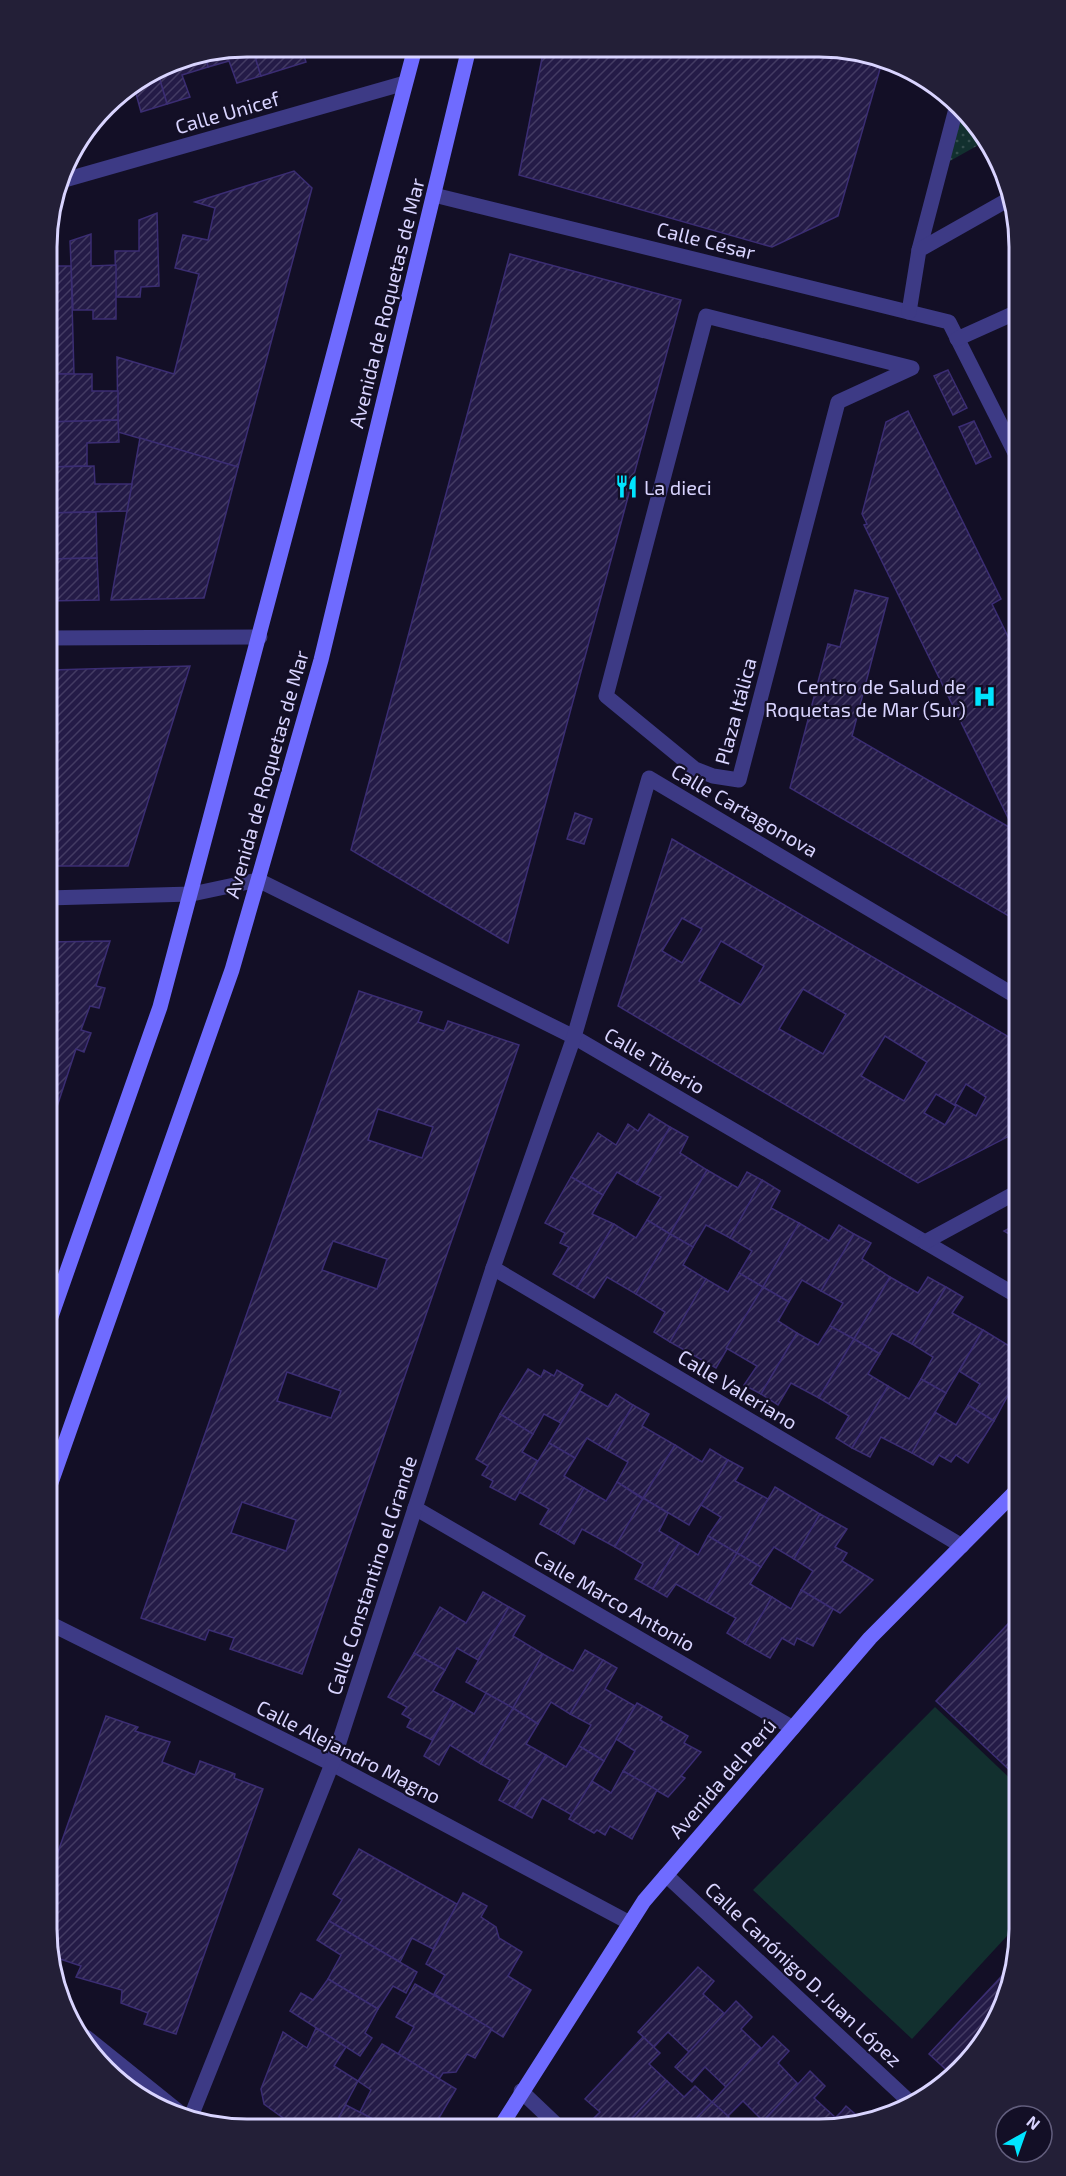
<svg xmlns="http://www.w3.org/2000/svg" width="1066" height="2176" viewBox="0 0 1066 2176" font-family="'Exo 2',sans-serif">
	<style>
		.grass { fill: #12302f }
		.park { fill: url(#park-dots) }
		.building { fill: url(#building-hatch); stroke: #3b2d73; stroke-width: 1.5; fill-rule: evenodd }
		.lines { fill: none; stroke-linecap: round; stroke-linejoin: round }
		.street { stroke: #3d3a85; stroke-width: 15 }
		.secondary { stroke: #6f6bff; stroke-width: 15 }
		.labels { text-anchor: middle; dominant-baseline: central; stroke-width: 4.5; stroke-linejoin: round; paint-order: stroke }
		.street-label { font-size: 20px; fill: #d9d4ff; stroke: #130f26 }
		.poi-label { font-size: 20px; fill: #d9d4ff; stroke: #130f26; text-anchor: start }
		.rim { fill: none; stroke: #d9d4ff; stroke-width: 3 }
	</style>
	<defs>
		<pattern id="park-dots" width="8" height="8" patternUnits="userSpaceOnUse" patternTransform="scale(1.5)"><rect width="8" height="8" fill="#12302f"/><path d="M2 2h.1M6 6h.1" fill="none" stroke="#344d4e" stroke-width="1.8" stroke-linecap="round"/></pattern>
		<pattern id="building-hatch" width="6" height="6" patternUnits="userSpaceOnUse" patternTransform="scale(1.5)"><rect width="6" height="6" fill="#241b47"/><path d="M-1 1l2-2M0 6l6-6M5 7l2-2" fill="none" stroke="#433b63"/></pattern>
	</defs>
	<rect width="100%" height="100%" fill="#130f26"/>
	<!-- grass -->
	<polygon class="grass" points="935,1707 1019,1787 1019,1923 912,2039 753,1890"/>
	<!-- park -->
	<polygon class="park" points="957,105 982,143 941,166"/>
	<!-- building -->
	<g class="building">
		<polygon points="252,47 261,76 237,83 229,61 208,67 205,55"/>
		<polygon points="252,47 301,47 306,62 261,76"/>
		<polygon points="327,47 348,47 348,48 329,55"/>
		<polygon points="544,48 857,50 882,62 838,216 772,247 519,175"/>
		<polygon points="205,55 208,67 182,75 190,97 167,104 157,70 171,62"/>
		<polygon points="157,70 167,104 141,112 135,90 117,95"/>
		<polygon points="294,171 312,188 238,467 118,432 117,357 174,374 199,274 175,268 183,235 208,240 215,208 195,202"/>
		<polygon points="157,213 159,286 141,287 140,297 116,297 115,251 139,251 139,220"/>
		<polygon points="91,234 91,266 116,265 116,319 93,319 93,310 73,310 70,241"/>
		<polygon points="510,254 681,300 508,943 351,850"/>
		<polygon points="47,266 71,266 74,374 55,374 55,353 47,353"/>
		<polygon points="948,370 967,408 953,415 934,376"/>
		<polygon points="47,374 92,374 92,391 118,391 118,420 47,422"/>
		<polygon points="908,411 1001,599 992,604 1019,659 1019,922 790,788 828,644 840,647 855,590 888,598 852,736 1014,830 864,525 867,524 862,514 886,422"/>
		<polygon points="118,420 119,442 87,443 87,466 47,467 47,422"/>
		<polygon points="974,421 991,457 976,464 959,427"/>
		<polygon points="140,438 238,467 204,598 111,600"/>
		<polygon points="94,466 95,484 132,484 127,511 47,513 47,467"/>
		<polygon points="96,512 97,558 47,559 47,513"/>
		<polygon points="97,558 99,600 47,601 47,559"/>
		<polygon points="190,666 128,866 47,866 47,767 54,766 51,670"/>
		<polygon points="47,670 51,670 54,766 47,767"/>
		<polygon points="575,813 592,819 584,844 567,839"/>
		<path d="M672,839L1019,1043V1131L918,1183L618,1006ZM682,918L702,929L682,963L662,951ZM721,941L764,966L741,1005L699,981ZM803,989L846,1014L823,1054L779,1029ZM885,1036L927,1062L904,1101L861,1076ZM966,1084L986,1097L976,1116L955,1104ZM936,1094L956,1106L945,1125L924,1113Z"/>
		<polygon points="110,941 96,986 105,988 99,1008 90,1006 81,1030 91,1033 84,1052 76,1049 47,1137 47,942"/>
		<path d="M359,991L422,1012L418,1022L444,1031L448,1021L519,1045L302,1674L230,1649L234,1638L209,1630L205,1640L141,1618ZM378,1109L433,1127L422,1158L368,1140ZM333,1241L387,1259L377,1289L322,1270ZM287,1372L341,1391L331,1418L277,1401ZM242,1502L296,1520L286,1551L231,1533Z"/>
		<polygon points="649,1114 670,1127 637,1184 617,1172 603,1195 571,1177 598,1133 616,1145 628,1124 638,1131"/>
		<polygon points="670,1127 688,1137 680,1153 707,1170 670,1234 647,1220 661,1197 637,1184"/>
		<polygon points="707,1170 738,1188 747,1172 762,1180 730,1238 706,1225 693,1247 670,1234"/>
		<polygon points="571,1177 603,1195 592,1214 614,1224 577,1288 553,1274 569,1247 560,1243 565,1233 545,1223"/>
		<polygon points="762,1180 780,1191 771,1208 799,1223 763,1287 739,1273 752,1251 730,1238"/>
		<polygon points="647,1220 670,1234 636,1294 607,1277 594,1298 577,1288 614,1224 636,1238"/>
		<polygon points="799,1223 829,1241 839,1225 854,1234 821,1291 802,1280 789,1302 763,1287"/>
		<polygon points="1019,1223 1019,1240 1004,1231"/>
		<polygon points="670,1234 693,1247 683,1265 706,1279 670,1342 654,1332 665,1312 636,1294"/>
		<polygon points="854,1234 871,1243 862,1259 890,1277 854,1339 830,1326 843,1303 821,1291"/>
		<polygon points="739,1273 763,1287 716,1368 670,1342 706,1279 728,1292"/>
		<polygon points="890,1277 918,1293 928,1277 946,1287 912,1344 892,1333 880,1354 854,1339"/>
		<polygon points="763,1287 789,1302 778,1321 797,1333 761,1394 744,1385 757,1366 726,1348"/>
		<polygon points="946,1287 963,1297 952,1313 983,1330 946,1393 921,1379 933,1357 912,1344"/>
		<polygon points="830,1326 854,1339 819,1398 791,1383 778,1405 761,1394 797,1333 818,1345"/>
		<polygon points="983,1330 1019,1352 1011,1369 1019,1375 994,1421 968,1405 980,1384 959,1371"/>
		<polygon points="854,1339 880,1354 868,1374 888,1386 852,1448 836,1438 849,1416 819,1398"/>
		<polygon points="528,1369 541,1377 544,1370 554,1376 557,1370 583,1385 561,1423 544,1414 533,1434 500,1414"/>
		<polygon points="921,1379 946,1393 912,1453 881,1437 870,1457 852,1448 888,1386 909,1399"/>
		<polygon points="580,1391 608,1407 616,1394 633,1405 607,1450 587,1438 575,1458 549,1443"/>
		<polygon points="633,1405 649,1414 642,1426 675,1445 643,1498 617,1482 628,1462 607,1450"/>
		<polygon points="968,1405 994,1421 968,1463 956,1455 951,1462 939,1455 933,1465 912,1453 935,1412 956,1425"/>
		<polygon points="500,1414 533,1434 522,1452 538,1461 515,1500 490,1487 493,1481 482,1475 488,1466 476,1459"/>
		<polygon points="549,1443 575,1458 564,1476 584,1488 558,1534 540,1524 549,1509 519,1492"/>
		<polygon points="675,1445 702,1462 710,1449 728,1460 689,1525 643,1498"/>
		<polygon points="728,1460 743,1468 735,1481 768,1499 737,1553 708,1536 721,1517 701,1505"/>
		<polygon points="617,1482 643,1499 615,1547 582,1529 574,1544 558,1534 584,1488 606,1501"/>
		<polygon points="775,1487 820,1514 794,1559 774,1547 761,1567 737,1553"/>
		<polygon points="643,1498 668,1513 659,1531 679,1543 653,1589 635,1579 643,1564 615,1547"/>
		<polygon points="820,1514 847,1529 835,1547 847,1553 842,1561 873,1580 840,1613 801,1590 813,1571 794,1559"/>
		<polygon points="708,1536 737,1553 707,1602 676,1584 667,1597 653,1589 679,1543 698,1555"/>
		<polygon points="737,1553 761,1567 750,1584 772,1597 745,1644 727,1633 736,1618 707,1602"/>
		<polygon points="801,1590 833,1609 813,1646 797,1638 794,1645 782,1638 770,1658 745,1644 772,1597 791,1609"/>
		<polygon points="483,1592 509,1607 478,1660 457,1648 445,1670 414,1653 440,1607 466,1623"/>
		<polygon points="509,1607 525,1616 513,1636 543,1654 513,1708 466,1682"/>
		<polygon points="1019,1612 1019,1779 936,1701"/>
		<polygon points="585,1650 603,1660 570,1714 551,1702 538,1724 513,1708 543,1654 573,1671"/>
		<polygon points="414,1653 445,1670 433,1691 454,1702 432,1740 407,1727 411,1719 402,1714 407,1707 388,1697"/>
		<polygon points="603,1660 617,1668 605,1689 635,1706 604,1761 579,1746 591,1725 570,1714"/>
		<polygon points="486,1693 513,1708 481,1764 450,1745 439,1765 424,1756 454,1702 474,1714"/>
		<polygon points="637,1703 662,1717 660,1720 688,1736 684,1743 701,1752 681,1776 685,1778 668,1797 623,1771 635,1751 616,1739"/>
		<polygon points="513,1708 538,1724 526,1744 546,1755 514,1808 499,1800 510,1780 481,1764"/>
		<polygon points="106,1716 138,1727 135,1731 170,1742 162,1762 195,1775 200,1761 235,1774 234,1778 263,1789 176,2034 144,2024 148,2013 121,2003 122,1990 76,1977 81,1966 51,1956 46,1929 47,1883"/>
		<polygon points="579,1746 604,1761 572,1815 542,1798 532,1818 514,1808 546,1755 566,1767"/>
		<polygon points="623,1771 657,1790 632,1839 610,1826 605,1835 597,1830 594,1833 569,1819 592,1781 611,1793"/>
		<polygon points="359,1849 457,1904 433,1949 412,1938 400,1962 329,1921 342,1900 333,1894"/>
		<polygon points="463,1893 487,1906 481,1917 496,1927 499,1938 522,1952 508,1976 531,1990 503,2037 434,1994 445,1975 426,1964"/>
		<polygon points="329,1921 417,1972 406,1993 393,1986 378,2009 328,1979 341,1955 317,1940"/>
		<polygon points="1015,1962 1009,1994 978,2051 952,2075 929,2054"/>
		<polygon points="698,1967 714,1981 703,1994 725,2014 689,2052 668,2032 654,2047 638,2032"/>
		<polygon points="328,1979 378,2009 365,2033 372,2038 360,2056 290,2011 301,1993 313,2000"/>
		<polygon points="415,1984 492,2029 475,2058 467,2054 456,2072 443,2073 439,2079 398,2054 414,2027 396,2017"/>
		<polygon points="736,2001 752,2017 741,2029 761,2048 726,2087 705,2067 692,2082 675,2067"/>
		<polygon points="316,2028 346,2047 334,2066 358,2081 333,2128 297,2128 264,2104 261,2089 283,2032 307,2048"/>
		<polygon points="773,2036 789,2051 778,2063 798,2084 763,2121 743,2101 728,2116 712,2102"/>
		<polygon points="643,2037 660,2053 649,2064 667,2081 622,2129 602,2129 592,2120 600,2112 585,2099"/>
		<polygon points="382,2044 456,2089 433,2128 388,2128 360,2112 371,2090 358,2081"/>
		<polygon points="810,2071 825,2086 814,2098 836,2118 825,2128 819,2130 756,2129"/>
		<polygon points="667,2081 684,2097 695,2086 712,2102 686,2129 622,2129"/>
		<polygon points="712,2102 729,2117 719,2129 686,2129"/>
		<polygon points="346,2105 371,2118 365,2128 333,2128"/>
		<polygon points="846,2106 863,2121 825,2128 842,2111"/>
	</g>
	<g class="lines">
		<!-- street -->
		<g class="street">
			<polyline points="61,181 405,83"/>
			<polyline points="434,195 949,322 1019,461"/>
			<polyline points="919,250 957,105"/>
			<polyline points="909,312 919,250 1011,198"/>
			<polygon points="706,316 912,368 838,402 739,780 713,776 695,769 606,696"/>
			<polyline points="957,339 1019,311"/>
			<polyline points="47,638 260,637"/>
			<polyline points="47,898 192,894 258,880 574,1037 1019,1297"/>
			<polyline points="925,1242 1019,1191"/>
			<polyline points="493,1268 962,1546"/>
			<polyline points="415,1508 793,1728"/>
			<polyline points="47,1622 332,1764 630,1923"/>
			<polyline points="666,1875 912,2104"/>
			<polyline points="86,2037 188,2119"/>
			<polyline points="521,2091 561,2129"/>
			<polyline points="190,2119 332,1764 493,1268 574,1037 649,778 1019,998"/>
		</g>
		<!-- secondary -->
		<g class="secondary">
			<polyline points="47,1328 160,1007 415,48"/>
			<polyline points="47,1494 232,970 258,880 321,660 469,48"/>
			<polyline points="499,2129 644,1901 870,1638 1019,1488"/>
		</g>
	</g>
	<!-- icons -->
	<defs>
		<symbol id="restaurant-bare" viewBox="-9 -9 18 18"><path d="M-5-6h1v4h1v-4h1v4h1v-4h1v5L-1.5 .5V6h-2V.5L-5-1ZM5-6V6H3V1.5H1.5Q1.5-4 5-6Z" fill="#00e5ff" stroke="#130f26" stroke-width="2.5" paint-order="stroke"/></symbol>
		<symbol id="hospital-bare" viewBox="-9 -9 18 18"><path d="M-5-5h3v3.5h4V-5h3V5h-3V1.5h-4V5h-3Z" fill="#00e5ff" stroke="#130f26" stroke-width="2.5" paint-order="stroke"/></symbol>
	</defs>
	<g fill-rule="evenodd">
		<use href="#restaurant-bare" x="610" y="470" width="33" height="33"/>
		<use href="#hospital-bare" x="968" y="680" width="33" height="33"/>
	</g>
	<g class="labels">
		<!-- street labels -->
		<g class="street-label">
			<text transform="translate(227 112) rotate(-16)">Calle Unicef</text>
			<text transform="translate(706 240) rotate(14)">Calle César</text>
			<text transform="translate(386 303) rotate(-76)">Avenida de Roquetas de Mar</text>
			<text transform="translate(735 711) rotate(-75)">Plaza Itálica</text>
			<text transform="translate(266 774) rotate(-74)">Avenida de Roquetas de Mar</text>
			<text transform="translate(745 810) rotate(30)">Calle Cartagonova</text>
			<text transform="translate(655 1060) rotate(30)">Calle Tiberio</text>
			<text transform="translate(738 1389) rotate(31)">Calle Valeriano</text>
			<text transform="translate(371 1575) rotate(-72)">Calle Constantino el Grande</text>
			<text transform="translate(615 1600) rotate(30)">Calle Marco Antonio</text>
			<text transform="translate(349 1751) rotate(27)">Calle Alejandro Magno</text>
			<text transform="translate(722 1778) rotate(-49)">Avenida del Perú</text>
			<text transform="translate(804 1974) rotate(43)">Calle Canónigo D. Juan López</text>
		</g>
		<!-- poi labels -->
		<g class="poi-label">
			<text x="644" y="487">La dieci</text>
			<text x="966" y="686" text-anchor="end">Centro de Salud de<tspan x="966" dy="23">Roquetas de Mar (Sur)</tspan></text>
		</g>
	</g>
	<!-- crop -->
	<path d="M0 0H1066V2176H0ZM247 57H819A190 190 0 0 1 1009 247V1929A190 190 0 0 1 819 2119H247A190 190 0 0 1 57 1929V247A190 190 0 0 1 247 57Z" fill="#231f37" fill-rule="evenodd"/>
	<path class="rim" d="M247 57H819A190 190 0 0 1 1009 247V1929A190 190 0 0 1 819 2119H247A190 190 0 0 1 57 1929V247A190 190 0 0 1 247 57Z"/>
	<!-- north arrow -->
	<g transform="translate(1024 2134) rotate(40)"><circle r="28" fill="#130f26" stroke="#625e7d" stroke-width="1.5"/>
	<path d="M0-4.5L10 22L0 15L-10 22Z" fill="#00e5ff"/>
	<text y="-9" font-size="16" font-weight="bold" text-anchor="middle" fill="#d9d4ff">N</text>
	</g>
</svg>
